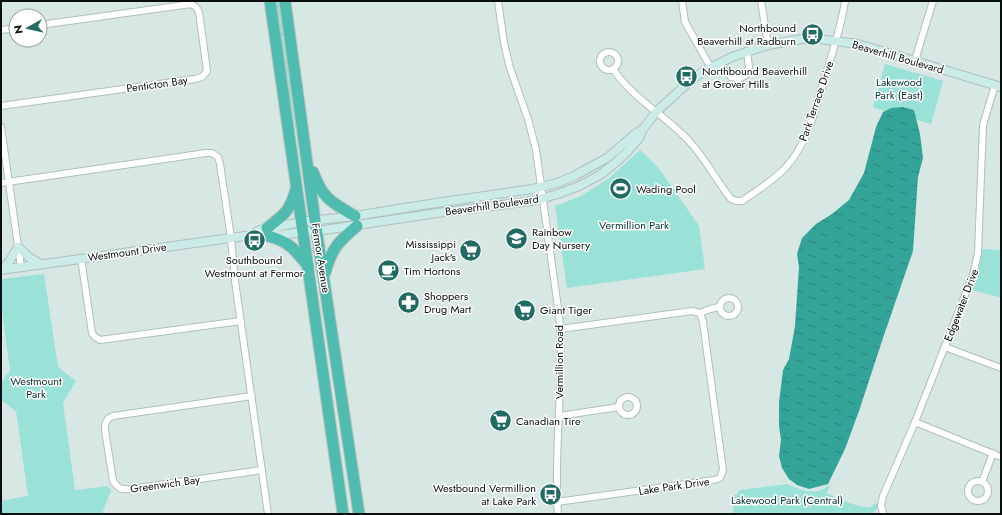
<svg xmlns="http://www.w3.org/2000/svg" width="1002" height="515" viewBox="0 0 1002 515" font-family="Jost,sans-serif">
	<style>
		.grass { fill: url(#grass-dots) }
		.green { fill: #9ae2d8 }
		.water { fill: url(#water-ripples) }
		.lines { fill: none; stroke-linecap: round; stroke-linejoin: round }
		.street-casing { stroke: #b0bfbc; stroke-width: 8 }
		.secondary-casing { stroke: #b0bfbc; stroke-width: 10 }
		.highway-casing { stroke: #c4c5c5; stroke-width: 13 }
		.street { stroke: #fff; stroke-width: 6 }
		.secondary { stroke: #caebe7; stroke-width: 8 }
		.highway { stroke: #4fbcaf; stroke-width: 11 }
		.labels { text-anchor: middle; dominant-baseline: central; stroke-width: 3; stroke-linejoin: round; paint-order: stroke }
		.poi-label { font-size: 11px; fill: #090f0e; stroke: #fff; text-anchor: start }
		.street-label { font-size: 11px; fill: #090f0e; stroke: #fff }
		.park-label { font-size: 11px; fill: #00332e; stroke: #fff }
	</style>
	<defs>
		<pattern id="grass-dots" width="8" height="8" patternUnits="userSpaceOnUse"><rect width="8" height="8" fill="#9ae2d8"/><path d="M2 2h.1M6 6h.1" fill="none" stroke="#83c1b8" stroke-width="1.8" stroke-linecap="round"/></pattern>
		<pattern id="water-ripples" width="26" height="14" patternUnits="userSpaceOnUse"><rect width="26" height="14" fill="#34a498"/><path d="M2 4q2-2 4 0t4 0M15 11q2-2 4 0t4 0" fill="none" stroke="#2a847a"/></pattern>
	</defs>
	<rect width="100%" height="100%" fill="#d7e7e4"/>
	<!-- grass -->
	<polygon class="grass" points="274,1 281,1 308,212 295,126 284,70"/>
	<!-- green -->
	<g class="green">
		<path d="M885,64L943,81L931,124L917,120L913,110C903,107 895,107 884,111L873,107Z"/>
		<polygon points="640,150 658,167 699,226 705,269 567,288 555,206 581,196 609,178"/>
		<polygon points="982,249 1001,250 1001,298 972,290 979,270"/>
		<polygon points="44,274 58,367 76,381 63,403 75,490 107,486 111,490 102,514 1,514 1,501 28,496 16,411 1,400 1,383 10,370 1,305 1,279"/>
		<path d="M787,484C796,488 808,493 818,491C822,490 826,487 830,485L827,493C835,497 861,509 870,507C871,507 874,504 875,503L878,504V508L871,514H734L732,495H736L740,490Z"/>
	</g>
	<!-- water -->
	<g class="water">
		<polygon points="903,107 914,110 920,134 923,158 918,177 913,251 883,338 859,411 845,449 828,484 809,489 797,485 789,479 782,468 779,456 781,440 779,426 779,402 783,370 789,359 795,326 799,267 797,254 802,238 816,224 832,214 849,200 864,173 876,127 883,112 891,108"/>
		<circle cx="620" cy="190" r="7"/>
	</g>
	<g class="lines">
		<defs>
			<g id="street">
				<path d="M498,1L504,43L510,68L528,119L536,150L559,315C565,381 553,448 558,514"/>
				<polyline points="682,1 685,22 711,68"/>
				<polyline points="761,1 768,45"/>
				<polyline points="1,30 16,28"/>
				<circle cx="609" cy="61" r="9"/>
				<polyline points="915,60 933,1"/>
				<polyline points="719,64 731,77 739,79 746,75 749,67 747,51"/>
				<path d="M613,69C633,99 665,115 689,141C705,158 716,180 731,199L736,201H742C757,190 774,181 786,167C807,144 814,113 823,84C831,56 841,29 845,1"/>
				<polyline points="1,106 195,79 202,77 207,71 199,12 196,7 191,4 40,25"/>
				<polyline points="1,127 21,267"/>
				<polyline points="1,183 206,153 212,153 218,157 220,164 231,238 235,281 268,514"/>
				<polyline points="81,258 92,333 95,337 100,340 241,321"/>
				<circle cx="729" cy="307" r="9"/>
				<polyline points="700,313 710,309 719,307"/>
				<polyline points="945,347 1001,368"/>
				<path d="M252,396L113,416C106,419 105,423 105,430L113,481C118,488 121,490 130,489L262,470"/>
				<circle cx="628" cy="406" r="9"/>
				<polyline points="559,416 619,407"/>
				<polyline points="915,422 1001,457"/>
				<circle cx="978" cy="491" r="10"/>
				<polyline points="982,482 993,453"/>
				<polyline points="557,502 714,480 720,478 723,470 703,322 700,313 692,311 560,329"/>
				<polyline points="883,514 881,505 883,496 915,422 973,275 978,253 983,125 995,85"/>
			</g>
			<g id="secondary">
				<polyline points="252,235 260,230 301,222 355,216 436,203 532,189 557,183 574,176 607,158 635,134 643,129"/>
				<polyline points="1,270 252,235 268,236 324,230 437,213 532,201 558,194 579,186 600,175 614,164 627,152 639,138 643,129 656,112 690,81 704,71 732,57 768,45 802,39 819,39 858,44 1001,87"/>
				<polyline points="1,270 9,262 18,247 30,258 41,264"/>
			</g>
			<g id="highway">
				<polyline points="270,1 343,514"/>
				<polyline points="285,1 315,221 359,514"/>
				<path d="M313,172C323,199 331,202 355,216"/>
				<path d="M267,228C284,215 290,211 296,189"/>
				<path d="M268,236C290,242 294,249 308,266"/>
				<path d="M325,273C332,248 338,242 357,226"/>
			</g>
		</defs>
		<!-- street casing -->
		<use href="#street" class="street-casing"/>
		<!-- secondary casing -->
		<use href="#secondary" class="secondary-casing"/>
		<!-- highway casing -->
		<use href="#highway" class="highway-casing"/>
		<!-- street -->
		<use href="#street" class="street"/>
		<!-- secondary -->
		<use href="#secondary" class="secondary"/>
		<!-- highway -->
		<use href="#highway" class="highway"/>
	</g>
	<!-- icons -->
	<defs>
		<symbol id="bus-disc" viewBox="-11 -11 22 22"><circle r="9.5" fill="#226b63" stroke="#fff"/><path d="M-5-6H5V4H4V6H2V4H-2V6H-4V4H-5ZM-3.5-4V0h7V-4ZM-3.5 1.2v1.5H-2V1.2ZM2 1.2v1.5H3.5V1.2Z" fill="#fff"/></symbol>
		<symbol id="stadium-disc" viewBox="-11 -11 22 22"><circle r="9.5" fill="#226b63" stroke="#fff"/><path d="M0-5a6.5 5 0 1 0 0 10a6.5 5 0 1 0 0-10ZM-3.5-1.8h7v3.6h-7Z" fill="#fff"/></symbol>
		<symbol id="school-disc" viewBox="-11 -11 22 22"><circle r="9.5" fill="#226b63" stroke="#fff"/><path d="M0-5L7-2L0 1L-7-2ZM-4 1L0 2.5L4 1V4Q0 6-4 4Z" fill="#fff"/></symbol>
		<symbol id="supermarket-disc" viewBox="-11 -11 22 22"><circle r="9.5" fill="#226b63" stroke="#fff"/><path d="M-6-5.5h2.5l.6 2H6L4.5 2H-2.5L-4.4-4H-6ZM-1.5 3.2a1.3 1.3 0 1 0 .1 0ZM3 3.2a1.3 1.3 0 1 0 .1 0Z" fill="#fff"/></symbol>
		<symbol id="cafe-disc" viewBox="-11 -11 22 22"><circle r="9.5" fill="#226b63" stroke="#fff"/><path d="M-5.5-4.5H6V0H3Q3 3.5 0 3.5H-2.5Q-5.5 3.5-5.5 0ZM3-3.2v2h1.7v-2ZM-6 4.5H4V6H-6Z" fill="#fff"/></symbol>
		<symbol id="pharmacy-disc" viewBox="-11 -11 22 22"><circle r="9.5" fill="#226b63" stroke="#fff"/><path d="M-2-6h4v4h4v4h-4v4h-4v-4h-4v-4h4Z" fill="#fff"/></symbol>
	</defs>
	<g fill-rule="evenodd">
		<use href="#bus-disc" x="800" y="22" width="25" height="25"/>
		<use href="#bus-disc" x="674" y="64" width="25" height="25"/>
		<use href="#stadium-disc" x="608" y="176" width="25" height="25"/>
		<use href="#school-disc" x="504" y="226" width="25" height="25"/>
		<use href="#bus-disc" x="242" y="228" width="25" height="25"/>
		<use href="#supermarket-disc" x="458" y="238" width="25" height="25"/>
		<use href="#cafe-disc" x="376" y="258" width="25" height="25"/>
		<use href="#pharmacy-disc" x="396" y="290" width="25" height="25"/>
		<use href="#supermarket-disc" x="512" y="298" width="25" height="25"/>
		<use href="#supermarket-disc" x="488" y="408" width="25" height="25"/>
		<use href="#bus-disc" x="538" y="482" width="25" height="25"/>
	</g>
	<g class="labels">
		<!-- poi labels -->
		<g class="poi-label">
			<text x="796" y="28" text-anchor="end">Northbound<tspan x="796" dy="13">Beaverhill at Radburn</tspan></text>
			<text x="702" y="71">Northbound Beaverhill<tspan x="702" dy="13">at Grover Hills</tspan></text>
			<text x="636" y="189">Wading Pool</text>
			<text x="532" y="232">Rainbow<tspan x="532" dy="13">Day Nursery</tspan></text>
			<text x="456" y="244" text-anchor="end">Mississippi<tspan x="456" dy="13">Jack's</tspan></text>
			<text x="254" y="260" text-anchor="middle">Southbound<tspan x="254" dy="13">Westmount at Fermor</tspan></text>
			<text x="404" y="271">Tim Hortons</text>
			<text x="424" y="296">Shoppers<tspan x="424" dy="13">Drug Mart</tspan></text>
			<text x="540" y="310">Giant Tiger</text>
			<text x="516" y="421">Canadian Tire</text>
			<text x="536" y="488" text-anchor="end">Westbound Vermillion<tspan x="536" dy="13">at Lake Park</tspan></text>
		</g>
		<!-- street labels -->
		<g class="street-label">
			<text transform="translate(898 57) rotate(16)">Beaverhill Boulevard</text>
			<text transform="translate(157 84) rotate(-8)">Penticton Bay</text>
			<text transform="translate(816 101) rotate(-71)">Park Terrace Drive</text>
			<text transform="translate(492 205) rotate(-8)">Beaverhill Boulevard</text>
			<text transform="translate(127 252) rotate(-8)">Westmount Drive</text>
			<text transform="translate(321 258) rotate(81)">Fermor Avenue</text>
			<text transform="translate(961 305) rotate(-69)">Edgewater Drive</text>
			<text transform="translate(559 362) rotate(-90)">Vermillion Road</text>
			<text transform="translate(165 484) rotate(-8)">Greenwich Bay</text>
			<text transform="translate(674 486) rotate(-8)">Lake Park Drive</text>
		</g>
		<!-- park labels -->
		<g class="park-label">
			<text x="899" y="82">Lakewood<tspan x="899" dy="13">Park (East)</tspan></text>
			<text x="634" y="225">Vermillion Park</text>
			<text x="36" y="381">Westmount<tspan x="36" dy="13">Park</tspan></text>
			<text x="787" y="500">Lakewood Park (Central)</text>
		</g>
	</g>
	<!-- border -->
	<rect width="1002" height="515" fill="none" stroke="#090f0e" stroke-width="4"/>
	<!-- north arrow -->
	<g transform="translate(28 28) rotate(262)"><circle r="19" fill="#ffffff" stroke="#9d9f9f"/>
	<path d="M0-3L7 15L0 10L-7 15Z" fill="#226b63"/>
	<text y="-6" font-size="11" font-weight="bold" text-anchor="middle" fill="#090f0e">N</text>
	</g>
</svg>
